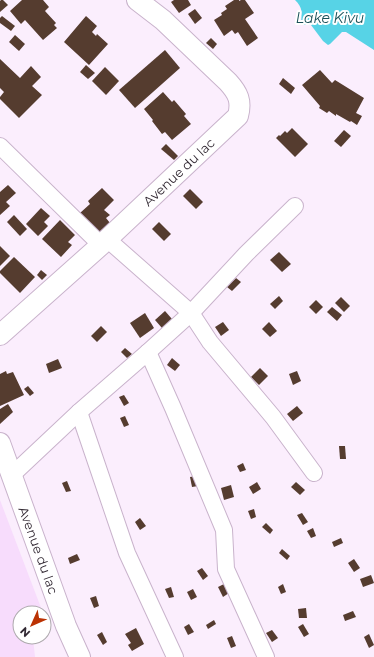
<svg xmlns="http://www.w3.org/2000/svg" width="374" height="657" viewBox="0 0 374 657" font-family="Montserrat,sans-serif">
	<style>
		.built { fill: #f7dcfc }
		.water { fill: #57d3e6 }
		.building { fill: #553c2f }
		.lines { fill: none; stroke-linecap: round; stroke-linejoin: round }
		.minor-casing { stroke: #c9b3cc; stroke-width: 18 }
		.major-casing { stroke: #c9b3cc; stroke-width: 22 }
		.minor { stroke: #fff; stroke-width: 16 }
		.major { stroke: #fff; stroke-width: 20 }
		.labels { text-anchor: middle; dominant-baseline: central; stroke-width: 4; stroke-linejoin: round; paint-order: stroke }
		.street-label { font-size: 13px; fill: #312832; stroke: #fff }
		.water-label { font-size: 14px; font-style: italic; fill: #1a5058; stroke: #fff }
	</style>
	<rect width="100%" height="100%" fill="#fbeefd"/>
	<!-- built -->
	<polygon class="built" points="0,500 43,613 20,613 20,637 36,637 33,639 35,657 0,657"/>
	<!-- water -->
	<path class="water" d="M295,0H374V50L346,32H342L330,44L328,45L323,41L311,25L309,24L303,25L301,23C302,12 303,8 295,0Z"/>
	<!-- building -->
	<g class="building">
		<polygon points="1,0 3,0 8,5 0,12 0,1"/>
		<polygon points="22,0 43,0 49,7 45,11 56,23 54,25 57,28 43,40 25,20 21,24 10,11"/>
		<polygon points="174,0 188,0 191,5 179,13 171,2"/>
		<polygon points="234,0 239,0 239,1 241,0 245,0 254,13 245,19 258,38 247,46 238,32 235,34 232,30 224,36 214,20 222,15 221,13 227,9 225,6"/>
		<polygon points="195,9 202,18 195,24 188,14"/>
		<polygon points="2,16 15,26 11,31 0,23 0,18"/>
		<polygon points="86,16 97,26 92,32 96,36 97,34 108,44 89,65 64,42"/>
		<polygon points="15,35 25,44 19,51 9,42"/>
		<polygon points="211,38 217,44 213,49 206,43"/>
		<polygon points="165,50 180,68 135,108 119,90"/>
		<polygon points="0,59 20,78 31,66 41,77 32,86 42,95 19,118 0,99 0,97 4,92 0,88"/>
		<polygon points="86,65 95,73 88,79 80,72"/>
		<polygon points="105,67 119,81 106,95 92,81"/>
		<polygon points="320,70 332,83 335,80 364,98 356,113 362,116 357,125 351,121 350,122 336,114 336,116 329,111 327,113 319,108 320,106 302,85"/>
		<polygon points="283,78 295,88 291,94 279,84"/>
		<polygon points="163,92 172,102 174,100 186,114 184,116 191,124 172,140 165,132 162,134 152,121 153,120 144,109"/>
		<polygon points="292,128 308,144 295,157 276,138 279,135 280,136 285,131 287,133"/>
		<polygon points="344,130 351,136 341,147 334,141"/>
		<polygon points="166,144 178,156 174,160 161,149"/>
		<polygon points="8,185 16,193 6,202 10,206 0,215 0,192"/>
		<polygon points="102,188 114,200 104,210 110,215 106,218 110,223 100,233 80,213 90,204 88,201"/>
		<polygon points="190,189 203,202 196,209 183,196"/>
		<polygon points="41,208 50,216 44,222 48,226 38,236 26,224"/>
		<polygon points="14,215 27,229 20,236 7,222"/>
		<polygon points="60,220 75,235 68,242 72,245 61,257 42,239"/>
		<polygon points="159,222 171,234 164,241 152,229"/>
		<polygon points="0,246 10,256 0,266"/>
		<polygon points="279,252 291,264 282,272 270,260"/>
		<polygon points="14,257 35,277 20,293 0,273 0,271"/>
		<polygon points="41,270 47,275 42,280 37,275"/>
		<polygon points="236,278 241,282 232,291 227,287"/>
		<polygon points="279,296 283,301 275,309 270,304"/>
		<polygon points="341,297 350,306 344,312 335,303"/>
		<polygon points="316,300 323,307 316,314 309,307"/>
		<polygon points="332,307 342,315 337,321 327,312"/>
		<polygon points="165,311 172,319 162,328 155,320"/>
		<polygon points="145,313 154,328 140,338 130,323"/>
		<polygon points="223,322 229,330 221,336 215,327"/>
		<polygon points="269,322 277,331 270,337 262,329"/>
		<polygon points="101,326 107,332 97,342 91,336"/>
		<polygon points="125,348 132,354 127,358 121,352"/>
		<polygon points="172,358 180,365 175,371 167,365"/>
		<polygon points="58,359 62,368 49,373 46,364"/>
		<polygon points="260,368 268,376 259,385 251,377"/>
		<polygon points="6,371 7,374 13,372 24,395 0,406 0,374"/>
		<polygon points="297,371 301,381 293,385 289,374"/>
		<polygon points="28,386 34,393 30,396 24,389"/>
		<polygon points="124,395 129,403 124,406 119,397"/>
		<polygon points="8,404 13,412 0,424 0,409"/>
		<polygon points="297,406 303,413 293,421 287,414"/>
		<polygon points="125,416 129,425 124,427 120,418"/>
		<polygon points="339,446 345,446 346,459 340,459"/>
		<polygon points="243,463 246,470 240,472 237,466"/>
		<polygon points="196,476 198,486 192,487 190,477"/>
		<polygon points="67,481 71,491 66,492 62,483"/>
		<polygon points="257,482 261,489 253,494 249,487"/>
		<polygon points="296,482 305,490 300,495 291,487"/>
		<polygon points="231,485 234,497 224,500 221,488"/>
		<polygon points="254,509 256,517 251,519 248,511"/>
		<polygon points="302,513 308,522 303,525 297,515"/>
		<polygon points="140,518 146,526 140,530 135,522"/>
		<polygon points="266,523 273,530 270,534 262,527"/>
		<polygon points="313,528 316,536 311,538 307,531"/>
		<polygon points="341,538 343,543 334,547 332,542"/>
		<polygon points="282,549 290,556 287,560 279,553"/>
		<polygon points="77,554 80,560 70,564 68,558"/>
		<polygon points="354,559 360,568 354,572 348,563"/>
		<polygon points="202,568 208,576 203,580 197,571"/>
		<polygon points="371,575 374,583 363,587 360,579"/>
		<polygon points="224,584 229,593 223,597 218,587"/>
		<polygon points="283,584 286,592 281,594 278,587"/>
		<polygon points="171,587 174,597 169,598 165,589"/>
		<polygon points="193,589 197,597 191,600 187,592"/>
		<polygon points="96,596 99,606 94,608 90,598"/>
		<polygon points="306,608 307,618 299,618 298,609"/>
		<polygon points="353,611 356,617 345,621 343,615"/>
		<polygon points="214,620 216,624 208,629 206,625"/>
		<polygon points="189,624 194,632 188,635 184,627"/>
		<polygon points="303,624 309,634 304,637 298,627"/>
		<polygon points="136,628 144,644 132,651 128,645 131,643 125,634"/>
		<polygon points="272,630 278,638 272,642 266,633"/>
		<polygon points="102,632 107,642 103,645 97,635"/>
		<polygon points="369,634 374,645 369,648 364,637"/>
		<polygon points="232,636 236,646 231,648 227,638"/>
	</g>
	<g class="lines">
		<defs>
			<g id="minor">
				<polyline points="0,146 101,245"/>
				<polyline points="107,239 191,313 210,342 273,417 314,473"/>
				<polyline points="148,352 173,408 224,530 226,569 266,657"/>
				<polyline points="79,412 127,553 175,657"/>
				<polyline points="12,475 79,412 148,352 191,313 246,254 295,206"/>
			</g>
			<g id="major">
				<path id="s1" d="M0,335L101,245L238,116C242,101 238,93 228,82L163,20L137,0"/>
				<path id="s2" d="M0,443L66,626L80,657"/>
			</g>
		</defs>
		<!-- minor casing -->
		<use href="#minor" class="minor-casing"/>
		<!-- major casing -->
		<use href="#major" class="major-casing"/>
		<!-- minor -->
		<use href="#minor" class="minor"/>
		<!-- major -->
		<use href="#major" class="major"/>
	</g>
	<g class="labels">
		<!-- street labels -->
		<g class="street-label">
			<text stroke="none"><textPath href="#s1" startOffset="242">Avenue du lac</textPath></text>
			<text stroke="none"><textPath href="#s2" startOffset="114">Avenue du lac</textPath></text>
		</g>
		<!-- water labels -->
		<g class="water-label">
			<text x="330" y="18">Lake Kivu</text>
		</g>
	</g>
	<!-- north arrow -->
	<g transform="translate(32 625) rotate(225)"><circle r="19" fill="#ffffff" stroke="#ada9ad"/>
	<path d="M0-3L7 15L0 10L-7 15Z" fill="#bb3203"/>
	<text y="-6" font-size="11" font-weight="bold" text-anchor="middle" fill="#312832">N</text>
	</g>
</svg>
